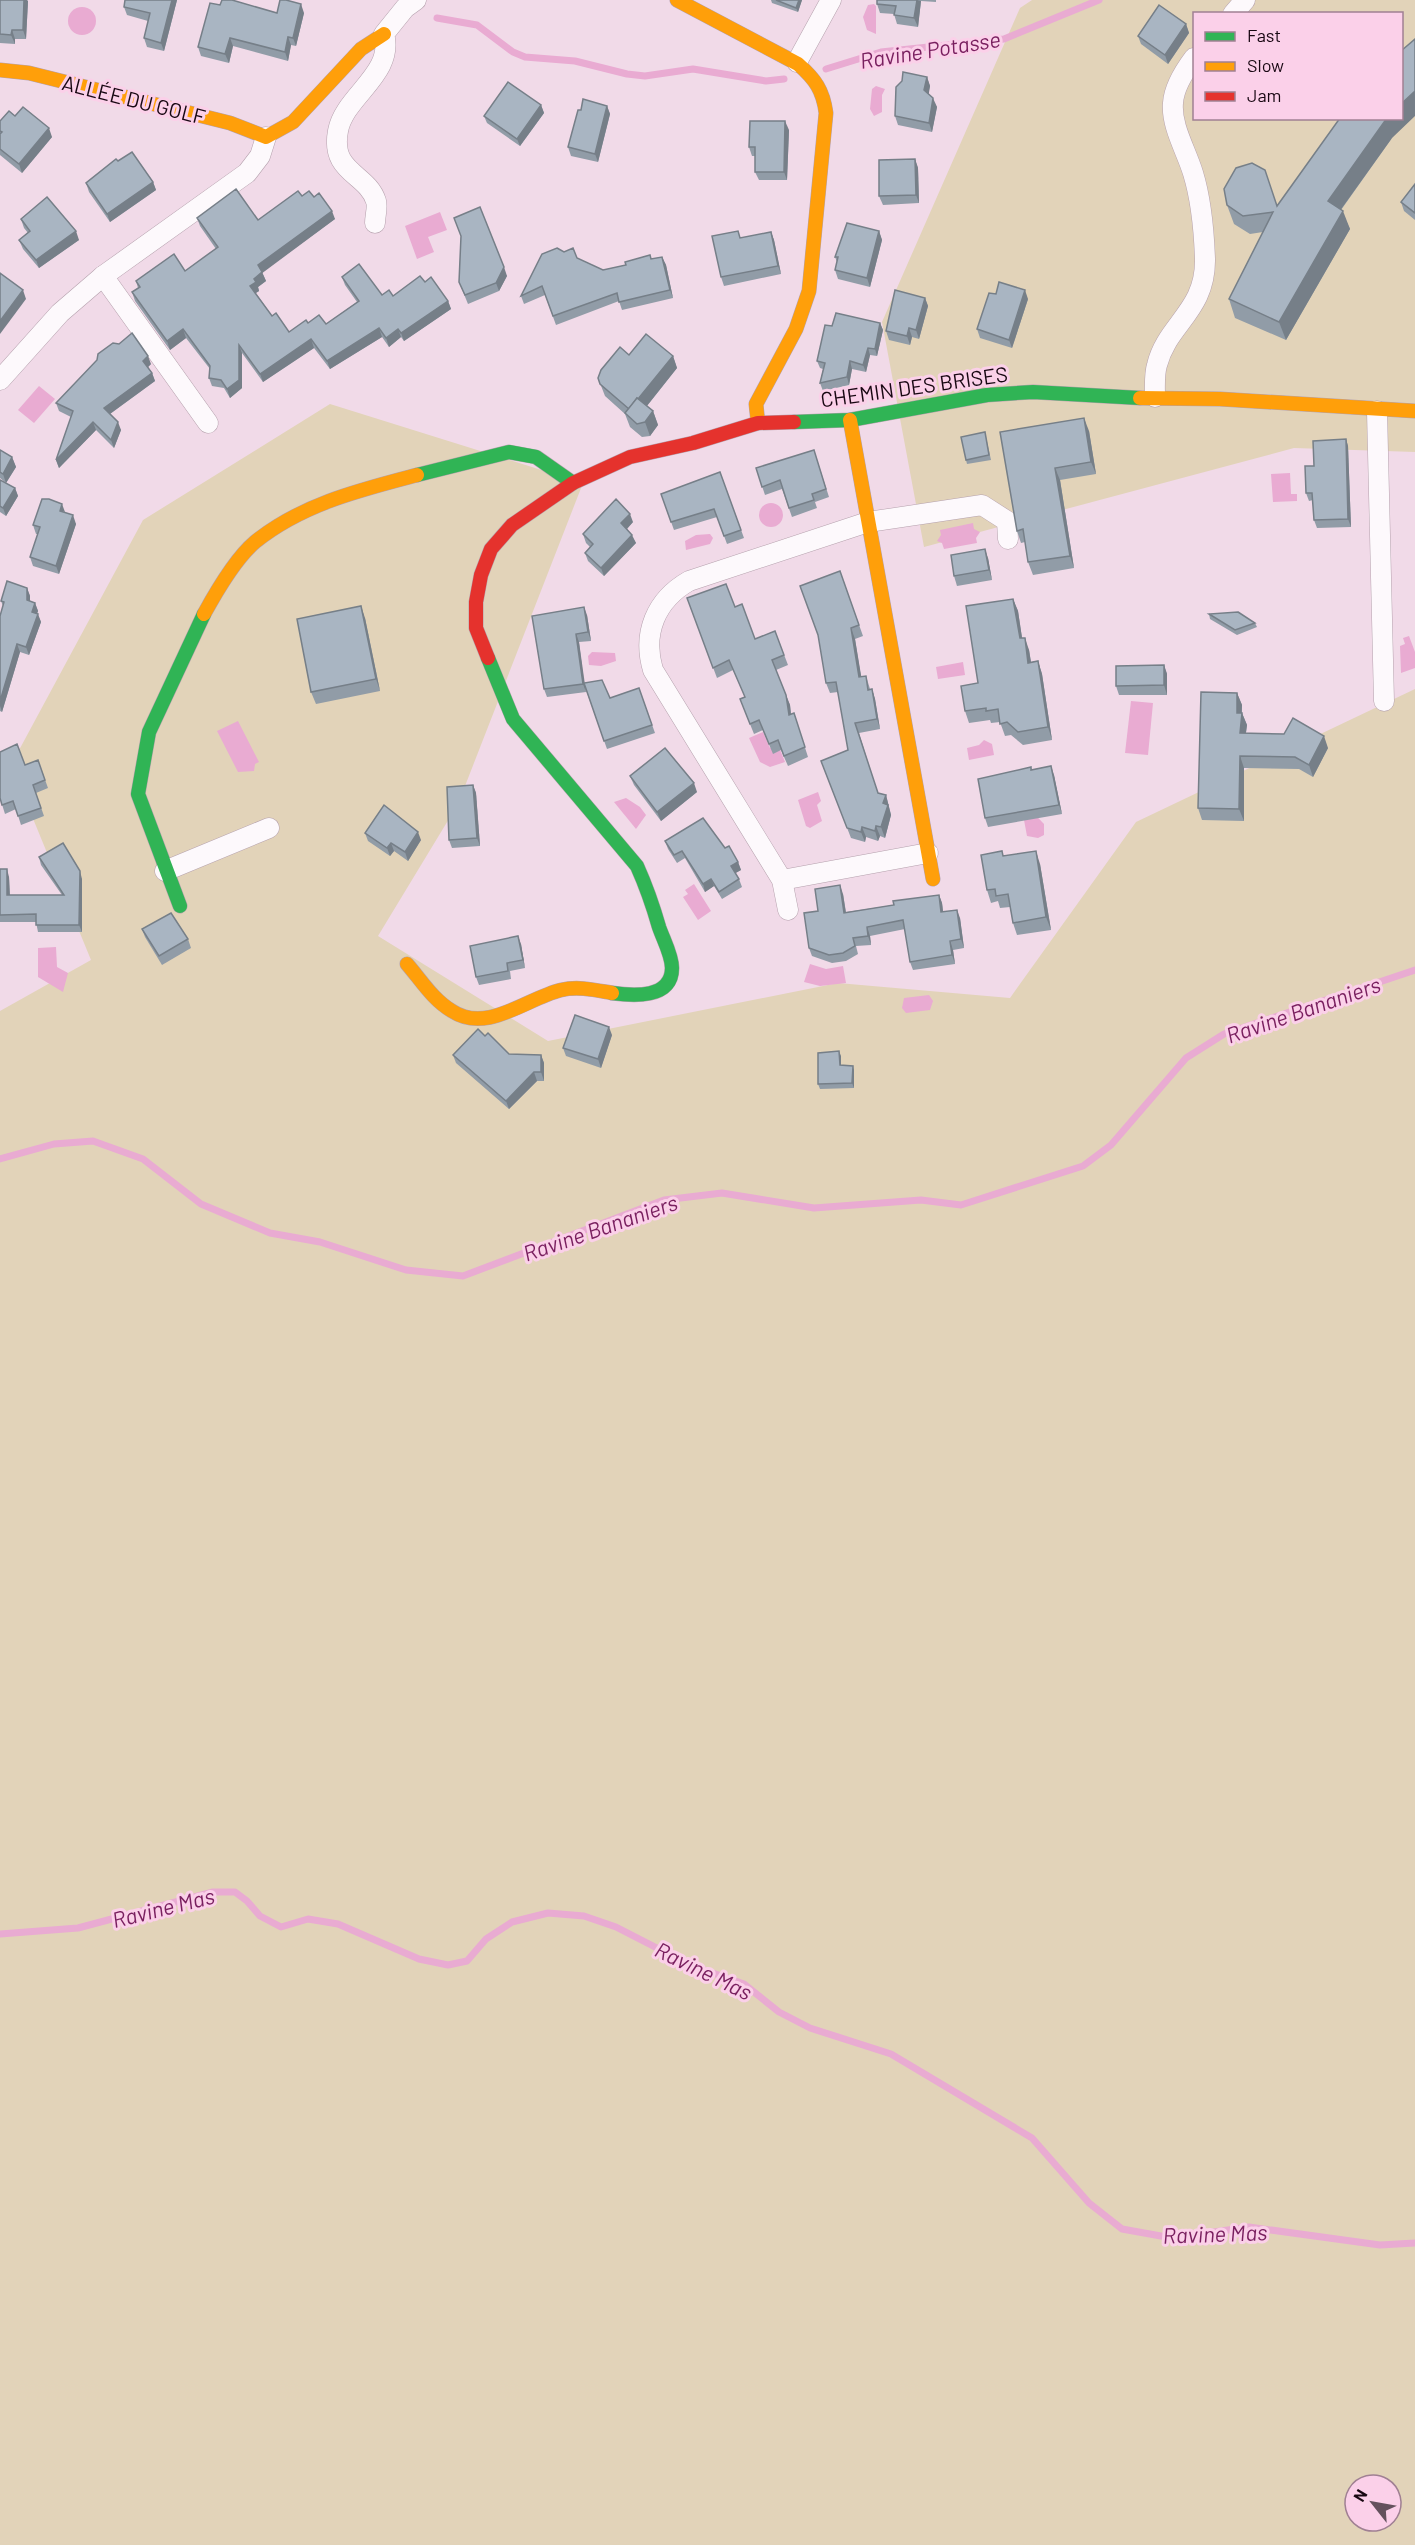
<svg xmlns="http://www.w3.org/2000/svg" width="1415" height="2545" viewBox="0 0 1415 2545" font-family="Barlow,sans-serif">
	<style>
		.green { fill: #e2d3b9; fill-rule: evenodd }
		.water { fill: #e9abd2 }
		.lines { fill: none; stroke-linecap: round; stroke-linejoin: round }
		.stream { stroke: #e9abd2; stroke-width: 7 }
		.street-casing { stroke: #b5a1ad; stroke-width: 21 }
		.fast-casing { stroke: #b5a1ad; stroke-width: 15 }
		.slow-casing { stroke: #b5a1ad; stroke-width: 15 }
		.jam-casing { stroke: #b5a1ad; stroke-width: 15 }
		.street { stroke: #fdf9fc; stroke-width: 20 }
		.fast { stroke: #30b455; stroke-width: 14 }
		.slow { stroke: #ff9f0a; stroke-width: 14 }
		.jam { stroke: #e5322d; stroke-width: 14 }
		.wall { fill: #919ca7 }
		.shaded-wall { fill: #767f88 }
		.building { fill: #a9b5c2; stroke: #767f88; stroke-width: 1.5 }
		.labels { text-anchor: middle; dominant-baseline: central; stroke-width: 6; stroke-linejoin: round; paint-order: stroke }
		.street-label { font-size: 21px; fill: #180712; stroke: #fbd0e9 }
		.water-label { font-size: 22px; font-style: italic; fill: #791f5f; stroke: #fbd0e9 }
	</style>
	<rect width="100%" height="100%" fill="#f1dae8"/>
	<!-- green -->
	<g class="green">
		<path d="M1032,0H1415V452L1294,448L924,547L882,322L1020,8ZM1194,14H1402V118H1194Z"/>
		<path d="M330,404L583,483L458,804L378,936L548,1041L838,983L1010,998L1136,822L1415,689V2545H0V1011L91,960L11,765L143,520ZM1355,2485H1391V2521H1355Z"/>
	</g>
	<!-- water -->
	<g class="water">
		<polygon points="874,4 876,6 876,34 867,30 863,17 868,5"/>
		<circle cx="82" cy="21" r="14"/>
		<polygon points="876,86 885,89 882,95 882,112 874,116 870,109 872,89"/>
		<polygon points="440,212 447,230 428,237 434,252 417,259 405,226"/>
		<polygon points="39,386 55,399 34,423 18,410"/>
		<polygon points="1290,473 1291,494 1297,494 1297,501 1273,502 1271,474"/>
		<circle cx="771" cy="515" r="12"/>
		<polygon points="973,523 974,529 980,532 976,538 977,543 944,549 942,543 937,541 941,535 940,530"/>
		<polygon points="710,534 713,538 710,544 686,550 685,541 696,535"/>
		<polygon points="1409,636 1415,652 1415,668 1401,673 1400,646 1405,644 1403,638"/>
		<polygon points="592,652 615,653 616,661 601,666 589,665 588,656"/>
		<polygon points="963,662 965,675 938,679 936,667"/>
		<polygon points="1131,701 1153,703 1148,755 1125,753"/>
		<polygon points="238,721 259,762 255,764 254,771 238,772 217,731"/>
		<polygon points="763,732 770,748 779,747 785,762 770,767 760,762 749,738"/>
		<polygon points="984,740 992,744 994,755 969,760 967,748 979,745"/>
		<polygon points="818,792 821,801 817,805 822,821 810,828 806,826 798,800"/>
		<polygon points="626,798 640,807 646,815 636,829 614,802"/>
		<polygon points="1020,799 1044,824 1044,835 1038,838 1027,836"/>
		<polygon points="694,884 711,911 698,920 683,897 688,894 685,890"/>
		<polygon points="56,947 57,967 68,973 63,992 38,977 38,948"/>
		<polygon points="810,964 826,969 843,966 846,983 820,986 804,982"/>
		<polygon points="929,995 933,1001 930,1010 906,1013 902,1008 904,998"/>
	</g>
	<g class="lines">
		<!-- stream -->
		<g class="stream">
			<polyline points="437,18 477,25 513,52 525,57 575,61 627,74 645,76 693,69 766,81 784,79"/>
			<polyline points="826,69 881,52 1004,39 1099,0"/>
			<polyline points="0,1159 54,1144 93,1141 143,1159 201,1204 270,1233 320,1242 406,1270 463,1276 664,1200 722,1193 814,1208 921,1200 961,1205 1083,1166 1111,1145 1186,1058 1224,1034 1415,970"/>
			<polyline points="0,1934 78,1928 213,1892 235,1892 247,1901 260,1916 281,1927 308,1919 338,1924 419,1959 448,1965 467,1961 486,1939 512,1922 548,1913 584,1916 616,1927 690,1965 744,1984 779,2012 810,2028 891,2054 1032,2138 1089,2203 1122,2229 1172,2238 1249,2227 1380,2245 1415,2243"/>
		</g>
		<defs>
			<g id="street">
				<polyline points="1233,14 1245,0"/>
				<polyline points="797,62 831,0"/>
				<path d="M375,223C375,216 378,207 376,201C367,173 330,173 338,131C344,96 395,74 384,34L405,8L416,0"/>
				<polyline points="103,276 208,423"/>
				<polyline points="0,380 60,313 103,276 247,173 260,156 266,137"/>
				<path d="M1155,397C1155,387 1154,375 1157,365C1167,324 1206,311 1205,259C1204,231 1201,199 1193,173C1186,150 1171,126 1173,103C1174,87 1185,70 1194,58"/>
				<polyline points="1377,411 1384,701"/>
				<polyline points="165,871 269,828"/>
				<polyline points="782,880 928,853"/>
				<path d="M788,910L782,880L653,670C642,633 656,600 689,581L868,522L982,505L1007,521L1008,539"/>
			</g>
			<g id="fast">
				<polyline points="794,422 850,420 987,395 1033,392 1140,398"/>
				<polyline points="417,475 509,452 536,457 573,483"/>
				<path d="M488,658L513,719L637,866C646,886 653,906 659,927C663,939 672,955 672,968C672,999 633,996 612,993"/>
				<polyline points="180,906 138,794 149,732 204,614"/>
			</g>
			<g id="slow">
				<path d="M677,0L798,64C815,79 823,90 826,113L809,291L796,329L756,404L758,423"/>
				<polyline points="0,70 29,73 230,123 266,137 293,122 361,49 384,34"/>
				<polyline points="1140,398 1220,399 1415,411"/>
				<polyline points="850,420 933,879"/>
				<path d="M204,614C216,592 236,558 255,542C302,504 360,490 417,475"/>
				<path d="M407,964C421,980 433,1000 452,1011C487,1034 527,998 561,990C578,986 595,990 612,993"/>
			</g>
			<polyline id="jam" points="488,658 476,628 476,602 481,575 491,549 512,525 573,483 630,457 693,443 758,423 794,422"/>
		</defs>
		<!-- street casing -->
		<use href="#street" class="street-casing"/>
		<!-- fast casing -->
		<use href="#fast" class="fast-casing"/>
		<!-- slow casing -->
		<use href="#slow" class="slow-casing"/>
		<!-- jam casing -->
		<use href="#jam" class="jam-casing"/>
		<!-- street -->
		<use href="#street" class="street"/>
		<!-- fast -->
		<use href="#fast" class="fast"/>
		<!-- slow -->
		<use href="#slow" class="slow"/>
		<!-- jam -->
		<use href="#jam" class="jam"/>
	</g>
	<!-- wall -->
	<g class="wall">
		<polygon points="0,0 28,1 26,39 15,39 15,44 0,43"/>
		<polygon points="125,0 177,0 164,51 147,47 144,38 148,21 127,15 124,7"/>
		<polygon points="771,0 802,0 798,12 772,3"/>
		<polygon points="877,0 936,0 936,2 921,1 918,27 897,24 894,14 880,13 877,4"/>
		<polygon points="220,5 277,13 304,13 296,46 291,45 288,61 233,46 229,63 201,56 198,47"/>
		<polygon points="1186,24 1189,33 1168,64 1141,44 1138,36"/>
		<polygon points="927,77 930,86 928,94 937,107 932,132 898,125 895,116"/>
		<polygon points="541,105 544,113 520,146 487,123 484,116"/>
		<polygon points="607,106 610,114 598,162 571,156 568,147"/>
		<polygon points="0,121 52,137 22,173 0,155"/>
		<polygon points="789,130 787,180 759,180 755,172 755,156 752,156 749,147"/>
		<polygon points="1392,138 1341,210 1350,229 1286,340 1235,318 1229,299 1263,232 1250,234 1234,224 1227,205 1278,205"/>
		<polygon points="915,159 918,168 919,203 883,205 879,196"/>
		<polygon points="118,161 153,182 156,190 110,222 89,192 86,183"/>
		<polygon points="1415,184 1415,220 1404,211 1401,202"/>
		<polygon points="302,196 314,197 335,219 262,272 266,281 258,287 259,291 256,293 272,316 289,332 308,323 326,324 357,302 345,285 342,277 382,295 393,296 425,282 448,301 451,309 404,341 401,337 389,347 382,337 330,369 314,348 263,382 242,353 242,388 230,398 224,388 212,386 209,378 210,369 186,338 170,350 135,301 132,292 138,288 136,281 185,271 216,249 200,226 197,218 258,220"/>
		<polygon points="21,219 79,240 39,268 23,249 19,240 28,233 24,228"/>
		<polygon points="879,231 882,240 870,287 838,279 835,270 837,262 835,257"/>
		<polygon points="771,232 774,240 781,274 724,286 721,277"/>
		<polygon points="461,237 507,276 499,291 468,304 459,282"/>
		<polygon points="662,257 666,265 673,298 622,310 619,301 556,325 545,295 524,304 521,296 577,258 603,270"/>
		<polygon points="925,298 928,306 919,339 912,337 910,345 889,340 886,331"/>
		<polygon points="1028,299 1012,348 980,338 977,329"/>
		<polygon points="880,323 883,330 877,356 870,355 866,372 852,369 849,385 823,391 820,383 823,369 820,368 817,361 832,326"/>
		<polygon points="629,355 673,356 677,368 647,406 653,411 658,425 650,436 642,437 630,427 625,414 605,396 598,378"/>
		<polygon points="97,360 151,364 148,367 152,373 155,381 110,414 121,430 114,448 96,430 59,468 56,460 71,417 59,411 56,403"/>
		<polygon points="1089,431 1096,474 1060,480 1074,568 1033,575 1028,562 1025,542 1021,543 1017,531 1000,432"/>
		<polygon points="985,432 991,460 967,464 966,460"/>
		<polygon points="1346,439 1348,446 1351,527 1317,528 1314,520 1313,500 1309,501 1306,493 1314,466"/>
		<polygon points="0,450 12,457 16,467 6,483 0,478"/>
		<polygon points="814,450 829,497 815,502 817,508 792,517 782,489 765,495 756,468"/>
		<polygon points="720,472 744,538 727,544 717,517 674,530 661,494"/>
		<polygon points="0,480 15,488 18,496 6,516 0,512"/>
		<polygon points="65,513 76,524 59,574 33,566 30,557 38,534 36,534 33,525"/>
		<polygon points="633,522 627,529 636,543 604,576 588,561 585,553 590,547 586,543 583,534"/>
		<polygon points="988,558 992,580 957,586 954,576"/>
		<polygon points="840,571 863,636 855,639 861,677 866,676 870,689 872,689 875,699 880,729 859,733 878,794 886,795 891,815 885,838 880,836 878,841 866,837 865,842 851,838 821,761 848,750 838,692 830,693 826,683"/>
		<polygon points="27,588 30,596 30,602 35,603 38,611 37,613 41,622 29,655 20,652 2,712 0,711 0,616 3,606 1,601"/>
		<polygon points="687,598 735,607 755,639 775,631 788,665 776,670 790,705 791,714 794,713 808,757 788,766 781,750 773,754 763,730 754,734 740,699 745,697 733,670 717,678"/>
		<polygon points="1013,599 1018,611 1022,638 1029,650 1031,662 1038,661 1042,674 1052,740 1023,745 1011,735 1005,736 1000,722 991,723 990,720 969,723 965,711 978,683"/>
		<polygon points="1209,614 1255,623 1257,627 1237,635 1210,619"/>
		<polygon points="587,615 591,641 579,642 584,683 610,698 639,688 655,733 607,749 585,687 586,692 547,697 544,689"/>
		<polygon points="365,618 380,691 316,704 311,692"/>
		<polygon points="1164,665 1167,674 1167,695 1119,695 1116,686"/>
		<polygon points="1237,693 1242,705 1242,713 1247,725 1246,733 1328,748 1313,777 1299,769 1244,768 1244,821 1202,820 1198,808"/>
		<polygon points="38,760 48,788 36,793 44,816 21,825 16,809 5,814 0,798 25,765"/>
		<polygon points="1031,767 1032,770 1054,775 1062,814 988,827 985,818"/>
		<polygon points="630,776 697,792 661,821 634,785"/>
		<polygon points="473,785 476,793 480,846 452,848 449,840"/>
		<polygon points="365,833 421,840 408,861 394,851 390,856 368,841"/>
		<polygon points="665,841 725,848 738,862 741,870 735,873 739,879 742,887 722,899 714,886 705,892 685,858 677,863 668,849"/>
		<polygon points="1004,856 1040,864 1051,930 1017,935 1013,923 1010,907 1000,908 998,901 991,903 987,890"/>
		<polygon points="39,857 82,879 82,932 38,932 36,922 0,922 0,869 9,877 10,895 62,895 41,865"/>
		<polygon points="843,894 846,912 894,905 939,895 942,903 943,911 960,918 964,948 953,950 955,964 913,970 910,962 905,929 870,936 871,945 856,946 858,954 846,961 832,963 812,956 809,948 818,911"/>
		<polygon points="142,929 188,939 191,948 162,965 145,937"/>
		<polygon points="521,944 525,968 510,971 511,979 479,985 476,977"/>
		<polygon points="612,1035 601,1068 566,1056 563,1048"/>
		<polygon points="485,1036 509,1054 541,1055 544,1063 544,1081 537,1081 509,1109 456,1063 453,1055"/>
		<polygon points="841,1056 841,1065 854,1070 854,1088 820,1089 818,1084"/>
	</g>
	<!-- shaded-wall -->
	<g class="shaded-wall">
		<polygon points="24,0 27,0 28,1 26,39 23,30"/>
		<polygon points="172,0 177,0 164,51 161,43"/>
		<polygon points="799,0 802,0 798,12 796,8"/>
		<polygon points="917,0 921,1 918,27 914,18"/>
		<polygon points="301,4 304,13 296,46 293,38"/>
		<polygon points="1186,24 1189,33 1168,64 1165,55"/>
		<polygon points="12,30 15,39 15,44 11,35"/>
		<polygon points="288,37 291,45 288,61 285,52"/>
		<polygon points="230,38 233,46 229,63 225,54"/>
		<polygon points="927,77 930,86 928,99 924,90"/>
		<polygon points="1415,91 1415,116 1392,138 1334,219 1328,201 1387,118 1401,118 1401,104"/>
		<polygon points="933,98 937,107 932,132 929,123"/>
		<polygon points="541,105 544,113 520,146 517,139"/>
		<polygon points="607,106 610,114 598,162 595,154"/>
		<polygon points="785,121 789,130 787,180 784,172"/>
		<polygon points="49,128 52,137 22,173 19,164"/>
		<polygon points="915,159 918,168 919,203 916,195"/>
		<polygon points="153,182 156,190 110,222 107,214"/>
		<polygon points="332,211 335,219 261,274 258,265"/>
		<polygon points="1343,211 1350,229 1286,340 1279,322"/>
		<polygon points="76,231 79,240 39,268 36,260"/>
		<polygon points="879,231 882,240 870,287 867,278"/>
		<polygon points="771,232 774,240 781,274 778,266"/>
		<polygon points="662,257 666,265 673,298 670,290"/>
		<polygon points="504,267 507,276 499,291 496,283"/>
		<polygon points="262,272 266,281 258,287 259,291 254,294 250,286 254,279"/>
		<polygon points="23,290 26,299 0,334 0,321"/>
		<polygon points="1025,290 1028,299 1012,348 1009,340"/>
		<polygon points="925,298 928,306 919,339 916,330"/>
		<polygon points="448,301 451,309 404,341 401,333"/>
		<polygon points="880,323 883,330 877,356 875,349"/>
		<polygon points="379,328 382,337 330,369 327,361"/>
		<polygon points="909,328 912,337 910,345 907,336"/>
		<polygon points="183,329 186,338 170,350 167,341"/>
		<polygon points="398,329 401,337 389,347 386,338"/>
		<polygon points="311,339 314,348 263,382 260,374"/>
		<polygon points="239,345 242,353 242,388 230,398 227,389"/>
		<polygon points="868,348 870,355 866,372 863,365"/>
		<polygon points="148,356 151,364 146,369 143,361"/>
		<polygon points="673,356 677,368 634,422 629,409"/>
		<polygon points="850,361 852,369 849,385 847,377"/>
		<polygon points="152,373 155,381 107,416 104,408"/>
		<polygon points="653,411 658,425 650,436 645,422"/>
		<polygon points="1084,418 1089,431 1096,474 1091,462"/>
		<polygon points="93,422 96,430 59,468 56,460"/>
		<polygon points="118,422 121,430 114,448 111,440"/>
		<polygon points="1346,439 1348,446 1351,527 1348,519"/>
		<polygon points="12,457 16,467 6,483 3,474"/>
		<polygon points="1055,468 1060,480 1074,568 1070,556"/>
		<polygon points="15,488 18,496 6,516 3,508"/>
		<polygon points="62,504 65,512 60,511"/>
		<polygon points="630,514 633,522 624,532 621,523"/>
		<polygon points="73,515 76,524 59,574 56,566"/>
		<polygon points="632,535 636,543 604,576 601,568"/>
		<polygon points="985,549 988,558 992,580 989,570"/>
		<polygon points="27,588 30,596 30,609 27,600"/>
		<polygon points="1013,599 1018,611 1024,651 1020,638"/>
		<polygon points="35,603 38,611 35,620 32,612"/>
		<polygon points="361,606 365,618 380,691 376,679"/>
		<polygon points="584,607 587,615 591,641 588,632"/>
		<polygon points="38,614 41,622 29,655 26,647"/>
		<polygon points="851,628 855,639 863,687 859,677"/>
		<polygon points="576,634 579,642 586,692 583,684"/>
		<polygon points="1025,638 1029,650 1033,675 1028,663"/>
		<polygon points="17,644 20,652 2,712 0,706 0,701"/>
		<polygon points="1038,661 1042,674 1052,740 1048,727"/>
		<polygon points="1164,665 1167,674 1167,695 1164,685"/>
		<polygon points="872,689 875,699 880,729 877,719"/>
		<polygon points="1237,693 1242,705 1241,722 1242,713 1247,725 1244,745 1240,733 1237,713"/>
		<polygon points="786,695 790,705 792,725 789,715"/>
		<polygon points="1324,736 1328,748 1313,777 1309,765"/>
		<polygon points="1240,756 1244,768 1244,821 1239,809"/>
		<polygon points="1051,766 1054,775 1062,814 1059,805"/>
		<polygon points="694,783 697,792 661,821 657,812"/>
		<polygon points="473,785 476,793 480,846 477,838"/>
		<polygon points="886,795 891,815 885,838 881,827 883,803"/>
		<polygon points="876,826 880,836 878,841 875,831"/>
		<polygon points="862,827 866,837 865,842 861,832"/>
		<polygon points="418,832 421,840 408,861 405,852"/>
		<polygon points="391,843 394,851 390,856 387,848"/>
		<polygon points="1036,851 1040,864 1051,930 1046,917"/>
		<polygon points="738,862 741,870 734,874 731,866"/>
		<polygon points="7,869 9,877 10,902 7,895"/>
		<polygon points="80,871 82,879 82,932 79,925"/>
		<polygon points="711,879 714,886 705,892 703,884"/>
		<polygon points="840,885 843,894 847,921 844,913"/>
		<polygon points="939,895 942,903 944,920 941,912"/>
		<polygon points="957,910 960,918 964,948 961,939"/>
		<polygon points="867,927 870,936 871,945 868,936"/>
		<polygon points="518,936 521,944 525,968 523,960"/>
		<polygon points="950,941 953,950 955,964 952,955"/>
		<polygon points="609,1027 612,1035 601,1068 598,1059"/>
		<polygon points="839,1051 841,1056 841,1070 840,1065"/>
		<polygon points="541,1055 544,1063 544,1081 541,1072"/>
		<polygon points="853,1066 854,1070 854,1088 852,1083"/>
		<polygon points="534,1072 537,1081 509,1109 506,1101"/>
	</g>
	<!-- building -->
	<g class="building">
		<polygon points="0,0 24,0 23,30 12,30 11,35 0,34"/>
		<polygon points="125,0 172,0 161,43 144,38 150,13 124,7"/>
		<polygon points="222,0 232,0 277,13 280,0 286,0 301,4 293,38 288,37 285,52 230,38 225,54 198,47 210,3 220,5"/>
		<polygon points="776,0 799,0 796,8"/>
		<polygon points="877,0 917,0 914,18 894,15 896,6 877,4"/>
		<polygon points="1159,5 1186,24 1165,55 1138,36"/>
		<polygon points="1415,39 1415,91 1401,104 1401,51"/>
		<polygon points="903,72 927,77 924,90 933,98 929,123 895,116 896,87 902,81"/>
		<polygon points="508,82 541,105 517,139 484,116"/>
		<polygon points="583,99 607,106 595,154 568,147 578,110 581,110"/>
		<polygon points="23,107 49,128 19,164 0,149 0,134 2,132 0,131 0,121 9,111 15,116"/>
		<polygon points="1340,118 1387,118 1328,201 1343,211 1279,322 1229,299 1273,212 1243,216 1227,205 1224,189 1236,168 1252,163 1265,170 1277,206"/>
		<polygon points="750,121 785,121 784,172 755,172 755,147 749,147"/>
		<polygon points="132,152 153,182 107,214 86,183 116,159 118,161"/>
		<polygon points="915,159 916,195 879,196 879,160"/>
		<polygon points="1415,184 1415,213 1401,202"/>
		<polygon points="236,189 258,220 298,191 302,196 309,191 314,197 319,193 332,211 258,265 262,272 254,279 256,282 250,286 272,316 276,313 289,332 306,320 308,323 319,315 326,324 359,301 342,277 359,264 382,295 389,290 393,296 420,276 425,282 431,277 448,301 401,333 398,329 386,338 379,328 327,361 311,339 260,374 239,345 239,380 227,389 221,380 209,378 210,366 183,329 167,341 132,292 140,287 136,281 174,254 185,271 218,247 197,218"/>
		<polygon points="47,197 76,231 36,260 19,240 30,231 21,219"/>
		<polygon points="480,207 504,267 496,283 465,295 459,282 461,236 454,218"/>
		<polygon points="847,223 879,231 867,278 835,270 838,257 835,257"/>
		<polygon points="738,231 740,238 771,232 778,266 721,277 712,236"/>
		<polygon points="557,248 564,252 573,248 577,258 603,270 626,265 625,262 650,255 651,259 662,257 670,290 619,302 617,293 553,316 542,286 521,296 542,254"/>
		<polygon points="0,273 23,290 0,321"/>
		<polygon points="999,282 1025,290 1009,340 977,329 989,293 996,294"/>
		<polygon points="895,290 925,298 916,330 909,328 907,336 886,331"/>
		<polygon points="836,313 880,323 875,349 868,348 863,365 850,361 847,377 820,383 825,363 817,361 825,325 832,326"/>
		<polygon points="132,333 148,356 143,361 152,373 104,408 118,422 111,440 93,422 56,460 73,411 56,403 97,360 98,354 113,343 119,344"/>
		<polygon points="646,334 673,356 638,399 637,398 629,409 600,384 598,378 601,370 620,347 629,355"/>
		<polygon points="637,398 653,411 645,422 637,424 625,413"/>
		<polygon points="1084,418 1091,462 1055,468 1070,556 1028,562 1023,529 1017,531 1000,432"/>
		<polygon points="985,432 989,455 966,460 961,437"/>
		<polygon points="1346,439 1348,519 1314,520 1312,493 1306,493 1305,466 1314,466 1313,441"/>
		<polygon points="0,450 12,457 3,474 0,472"/>
		<polygon points="814,450 826,489 812,494 814,500 789,508 780,480 762,487 756,468"/>
		<polygon points="720,472 741,530 724,536 714,509 671,522 661,494"/>
		<polygon points="0,480 15,488 3,508 0,506"/>
		<polygon points="42,499 49,499 62,504 60,511 73,515 56,566 30,557 40,527 33,525"/>
		<polygon points="616,499 630,514 621,523 632,535 601,568 585,553 593,544 583,534"/>
		<polygon points="985,549 989,570 954,576 951,555"/>
		<polygon points="840,571 859,625 851,628 859,677 866,676 868,690 872,689 877,719 855,723 878,793 886,795 883,803 888,805 881,827 876,826 875,831 862,827 861,832 847,828 821,761 848,750 836,682 826,683 818,635 800,586"/>
		<polygon points="7,581 27,588 27,600 35,603 32,612 38,614 26,647 17,644 0,701 0,616 4,602 1,601"/>
		<polygon points="726,584 735,607 742,604 755,639 775,631 784,655 772,660 786,695 789,715 794,713 805,747 784,756 778,740 769,744 759,720 750,724 740,699 745,697 729,660 713,668 687,598"/>
		<polygon points="1013,599 1020,638 1025,638 1028,663 1038,661 1048,727 1018,732 1007,722 1000,724 998,709 986,711 986,708 965,711 961,686 978,683 966,606"/>
		<polygon points="361,606 376,679 311,692 297,619"/>
		<polygon points="584,607 588,632 576,634 583,684 544,689 532,616"/>
		<polygon points="1238,612 1255,623 1235,630 1209,614"/>
		<polygon points="1164,665 1164,685 1116,686 1116,666"/>
		<polygon points="602,680 610,698 639,688 652,725 604,741 584,683"/>
		<polygon points="1201,692 1237,693 1237,713 1242,713 1240,733 1284,734 1293,718 1324,736 1309,765 1295,757 1240,756 1239,809 1198,808"/>
		<polygon points="17,744 25,765 38,760 45,780 33,785 41,808 18,816 13,801 2,805 0,798 0,752"/>
		<polygon points="665,748 694,783 657,812 630,776"/>
		<polygon points="1051,766 1059,805 985,818 978,779 1031,767 1031,770"/>
		<polygon points="473,785 477,838 449,840 447,787"/>
		<polygon points="384,805 418,832 405,852 391,843 387,848 365,833"/>
		<polygon points="703,818 725,848 729,846 738,862 731,866 739,879 719,892 711,879 703,884 682,851 674,855 665,841"/>
		<polygon points="63,843 80,871 79,925 36,925 36,914 0,915 0,869 7,869 7,895 64,895 39,857"/>
		<polygon points="1002,851 1003,856 1036,851 1046,917 1013,923 1008,894 996,896 995,889 987,890 981,855"/>
		<polygon points="840,885 844,913 894,905 893,901 939,895 941,912 957,910 961,939 950,941 952,955 910,962 903,920 867,927 868,936 853,938 855,946 843,953 829,955 809,948 804,913 818,911 815,889"/>
		<polygon points="171,913 188,939 159,956 142,929"/>
		<polygon points="518,936 523,960 507,963 508,971 476,977 470,946"/>
		<polygon points="575,1015 609,1027 598,1059 563,1048"/>
		<polygon points="478,1029 485,1036 488,1033 509,1054 541,1055 541,1072 534,1072 506,1101 453,1055"/>
		<polygon points="839,1051 840,1065 853,1066 852,1083 818,1084 818,1053"/>
	</g>
	<g class="labels">
		<!-- street labels -->
		<g class="street-label">
			<text transform="translate(134 99) rotate(14)">ALLÉE DU GOLF</text>
			<text transform="translate(914 386) rotate(-8)">CHEMIN DES BRISES</text>
		</g>
		<!-- water labels -->
		<g class="water-label">
			<text transform="translate(930 49) rotate(-9)">Ravine Potasse</text>
			<text transform="translate(1303 1009) rotate(-19)">Ravine Bananiers</text>
			<text transform="translate(600 1227) rotate(-19)">Ravine Bananiers</text>
			<text transform="translate(163 1907) rotate(-14)">Ravine Mas</text>
			<text transform="translate(704 1970) rotate(26)">Ravine Mas</text>
			<text transform="translate(1215 2233) rotate(-2)">Ravine Mas</text>
		</g>
	</g>
	<!-- legend -->
	<rect x="1193" y="12" width="210" height="108" fill="#fbd0e9" stroke="#a08093" stroke-width="1.5"/>
	<rect x="1205" y="32" width="30" height="9" fill="#30b455" stroke="#a08093" stroke-width="1.5"/>
	<text x="1247" y="42" font-size="18" fill="#180712">Fast</text>
	<rect x="1205" y="62" width="30" height="9" fill="#ff9f0a" stroke="#a08093" stroke-width="1.5"/>
	<text x="1247" y="72" font-size="18" fill="#180712">Slow</text>
	<rect x="1205" y="92" width="30" height="9" fill="#e5322d" stroke="#a08093" stroke-width="1.5"/>
	<text x="1247" y="102" font-size="18" fill="#180712">Jam</text>
	<!-- north arrow -->
	<g transform="translate(1373 2503) rotate(301)"><circle r="28" fill="#fbd0e9" stroke="#a08093" stroke-width="1.5"/>
	<path d="M0-4.5L10 22L0 15L-10 22Z" fill="#64515d"/>
	<text y="-9" font-size="16" font-weight="bold" text-anchor="middle" fill="#180712">N</text>
	</g>
</svg>
